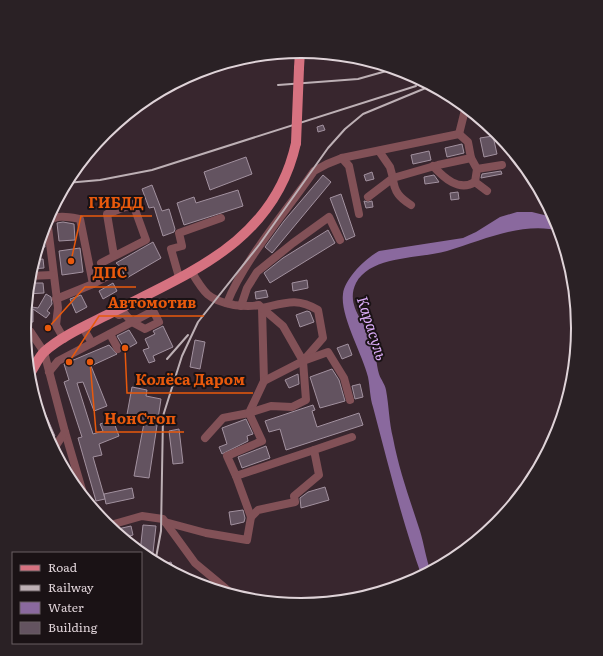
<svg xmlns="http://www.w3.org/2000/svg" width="603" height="656" viewBox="0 0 603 656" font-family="Literata,serif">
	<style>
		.water { fill: #8a699e }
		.building { fill: #635360; stroke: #a2919f }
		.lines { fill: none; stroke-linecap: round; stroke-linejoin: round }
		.minor { stroke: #825157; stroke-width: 8 }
		.major { stroke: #d67280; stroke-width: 10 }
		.rail { stroke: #bdb0b5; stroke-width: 2 }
		.major-bridge { stroke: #d67280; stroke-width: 10 }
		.labels { text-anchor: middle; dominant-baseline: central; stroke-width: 4; stroke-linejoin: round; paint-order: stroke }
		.water-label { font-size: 15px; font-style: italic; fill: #deaefb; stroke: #1a1215 }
		.rim { fill: none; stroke: #dfd3d8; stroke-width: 2 }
		.leader { fill: none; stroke: #e8590c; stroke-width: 1.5 }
		.callout-dot { fill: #e8590c; stroke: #1a1215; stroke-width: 1.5 }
		.callout-label { font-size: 15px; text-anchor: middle; font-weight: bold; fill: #e8590c; stroke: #1a1215; stroke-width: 4; stroke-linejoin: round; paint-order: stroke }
	</style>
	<rect width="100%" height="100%" fill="#38262e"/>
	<!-- water -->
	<path class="water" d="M517,212H532L556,218L561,231C522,221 484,240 447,251C420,259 371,255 356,283C345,305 365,322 372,341C376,352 376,363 379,374C381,380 385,384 386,390C389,406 389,422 393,438C399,470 410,500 420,531C424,544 426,559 431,572L422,577C402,521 388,464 373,407C370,398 370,387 368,377C362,353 340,316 343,294C345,278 366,258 379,251L463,238L476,232L500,217Z"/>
	<!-- building -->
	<g class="building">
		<polygon points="323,125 325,130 318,132 317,127"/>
		<polygon points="493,136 497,154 484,157 480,138"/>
		<polygon points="462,144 464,153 447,157 445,148"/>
		<polygon points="429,151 431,160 413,164 411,155"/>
		<polygon points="246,157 252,174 210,190 204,172"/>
		<polygon points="501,171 502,174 481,178 482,174"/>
		<polygon points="372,172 374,179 366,181 364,175"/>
		<polygon points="323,175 331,182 272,253 265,247 284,221"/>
		<polygon points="434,175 439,182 425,184 424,177"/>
		<polygon points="152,185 162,211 169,209 175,229 174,232 163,236 154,207 149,208 142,189"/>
		<polygon points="238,190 243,206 184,225 177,203 194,197 196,203"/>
		<polygon points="458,192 459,199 451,200 450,193"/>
		<polygon points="341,194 355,236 346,240 330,198"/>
		<polygon points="364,201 368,202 372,201 373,207 366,208"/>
		<polygon points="63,222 74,224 75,240 59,241 57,223"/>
		<polygon points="43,230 45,247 37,248 42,234"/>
		<polygon points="328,230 335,243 270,283 264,273 283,258"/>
		<polygon points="153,242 161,258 125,279 122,268 116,263"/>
		<polygon points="80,248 83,272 62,275 59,251"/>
		<polygon points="43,259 44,268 32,269 34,260"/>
		<polygon points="307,280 308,288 293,291 292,283"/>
		<polygon points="36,283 43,283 44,293 27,294 28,284"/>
		<polygon points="113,283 117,291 103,299 99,291"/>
		<polygon points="266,290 268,297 256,299 255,292"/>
		<polygon points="46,294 51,297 52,304 47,311 50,313 46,318 33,309 33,322 25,322 25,314 29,313 29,307 28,306 29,307 30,304 32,304 32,307 38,308"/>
		<polygon points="81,295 87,307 76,313 70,299"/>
		<polygon points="307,311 310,312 314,322 300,327 296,315"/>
		<polygon points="163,326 173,347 153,356 155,361 149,363 143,350 149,348 145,339 155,334 153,331"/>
		<polygon points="129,330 137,343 123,351 123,346 117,336"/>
		<polygon points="195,340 205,342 200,369 190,367"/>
		<polygon points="348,344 352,355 342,359 337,348"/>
		<polygon points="109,345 117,354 91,366 107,406 94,411 83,382 77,383 93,434 103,431 100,424 113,420 119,436 99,444 102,455 93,457 105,499 96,501 78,438 82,437 64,382 69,380 64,364"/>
		<polygon points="332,369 339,380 345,401 320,408 310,377"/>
		<polygon points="298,374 299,384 289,388 285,380"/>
		<polygon points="360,384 363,397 355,399 352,386"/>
		<polygon points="132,387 147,390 146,396 161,399 149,478 134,476 144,423 126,420"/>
		<polygon points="41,404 55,436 48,439 36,406"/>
		<polygon points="313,405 315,410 312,411 317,427 359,413 363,425 286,450 280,429 269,432 265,421"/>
		<polygon points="246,419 253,434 247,436 248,441 222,454 219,447 227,444 222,428"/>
		<polygon points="179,429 183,463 173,464 169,431"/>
		<polygon points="266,446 270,458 242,468 238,457"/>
		<polygon points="325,487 329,500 301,508 300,498 308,492"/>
		<polygon points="132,488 134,498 106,504 104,494"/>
		<polygon points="243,510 245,518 244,522 231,525 229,512"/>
		<polygon points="143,525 156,526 152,561 140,552"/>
		<polygon points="131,526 133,535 122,538 113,530"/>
		<polygon points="171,562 175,573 159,565"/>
	</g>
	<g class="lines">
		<!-- minor -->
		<g class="minor">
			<polyline points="459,134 466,106"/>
			<polyline points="342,158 349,166 359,214"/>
			<polyline points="471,158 477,169 475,182 487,191"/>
			<path d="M433,166C444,178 459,192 475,182"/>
			<polyline points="477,169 502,165"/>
			<polyline points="368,197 393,178 390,167 379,151"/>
			<path d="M411,205C400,198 394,192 393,178L438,165L471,158L468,142L459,134"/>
			<polyline points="47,219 58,308 56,325 64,339"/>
			<path d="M47,222C56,214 69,217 80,219L93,284L56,299"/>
			<polyline points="101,263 146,240 133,204 107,214 114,256"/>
			<path d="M191,271C204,293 208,300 234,305C243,306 250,307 259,305L262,308L264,381"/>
			<polyline points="29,276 52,275"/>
			<polyline points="179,277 171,249 182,246 179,233 221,218"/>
			<polyline points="93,284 117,271"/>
			<path d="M227,303C245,258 286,212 314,171L327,164L342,158L459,134"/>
			<polyline points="241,306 247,288 257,272 293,243 329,217 340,240"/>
			<polyline points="114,312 119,315 124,313 132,322 145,329 159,322 145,295"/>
			<polyline points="83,328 92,343"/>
			<polyline points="24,331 30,331 44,352 65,432 85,500"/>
			<polyline points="110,334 118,349"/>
			<polyline points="49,372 58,361 153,311"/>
			<path d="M205,438L223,418L249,413L264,381L303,361L323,338L318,310C297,297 285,303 262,308L283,326L303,361"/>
			<polyline points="53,450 65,432"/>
			<polyline points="314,450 236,476 227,456 262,441 249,413 271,406 292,407 306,400 303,361 328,352 344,378 350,400"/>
			<polyline points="236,476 251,517"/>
			<polyline points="165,522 206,533 247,540 251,517 258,510 295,502 294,496 319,475 314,450 352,437"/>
			<polyline points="107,526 142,516 163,519 195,563 236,597"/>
		</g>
		<!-- major -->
		<g class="major">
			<polyline points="299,68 300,51"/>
			<path d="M29,375C34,368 38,358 44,352C60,337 87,325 107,315C188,273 274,243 296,143"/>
		</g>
		<!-- rail -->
		<g class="rail">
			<polyline points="278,85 358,79 397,68"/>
			<polyline points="66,183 100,180 152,170 416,86"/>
			<polyline points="167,359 188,335"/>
			<polyline points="155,563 161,531 163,416 182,356 198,322 259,245 328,148 345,129 363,114 433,85"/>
		</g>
		<!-- major-bridge -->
		<polyline class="major-bridge" points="296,143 299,68"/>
	</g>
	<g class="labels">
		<!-- water labels -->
		<g class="water-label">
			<text transform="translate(373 328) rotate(72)">Карасуль</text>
		</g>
	</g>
	<!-- crop -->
	<path d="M0 0H603V656H0ZM31 328a270 270 0 1 1 540 0a270 270 0 1 1-540 0Z" fill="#2a2125" fill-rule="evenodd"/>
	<path class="rim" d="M31 328a270 270 0 1 1 540 0a270 270 0 1 1-540 0Z"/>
	<!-- callouts -->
	<path class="leader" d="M71 261L81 216H152M48 328L85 287H136M69 362L99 316H204M125 348L127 393H253M90 362L96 432H184"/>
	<g class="callout-dot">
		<circle cx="71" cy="261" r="4"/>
		<circle cx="48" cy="328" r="4"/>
		<circle cx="69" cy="362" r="4"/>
		<circle cx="125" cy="348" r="4"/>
		<circle cx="90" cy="362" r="4"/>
	</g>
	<g class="callout-label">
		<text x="116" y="208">ГИБДД</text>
		<text x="110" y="278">ДПС</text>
		<text x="152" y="308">Автомотив</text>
		<text x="190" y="385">Колёса Даром</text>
		<text x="140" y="424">НонСтоп</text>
	</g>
	<!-- legend -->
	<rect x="12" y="552" width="130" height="92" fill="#1a1215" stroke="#695f63"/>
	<rect x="20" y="565" width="20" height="6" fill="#d67280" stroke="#695f63"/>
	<text x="48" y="572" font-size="12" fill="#dfd3d8">Road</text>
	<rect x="20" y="585" width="20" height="6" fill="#bdb0b5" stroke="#695f63"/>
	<text x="48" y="592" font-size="12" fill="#dfd3d8">Railway</text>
	<rect x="20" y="602" width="20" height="12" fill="#8a699e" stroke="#695f63"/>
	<text x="48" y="612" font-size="12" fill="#dfd3d8">Water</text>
	<rect x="20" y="622" width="20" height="12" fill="#635360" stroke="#695f63"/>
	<text x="48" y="632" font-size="12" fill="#dfd3d8">Building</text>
</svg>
